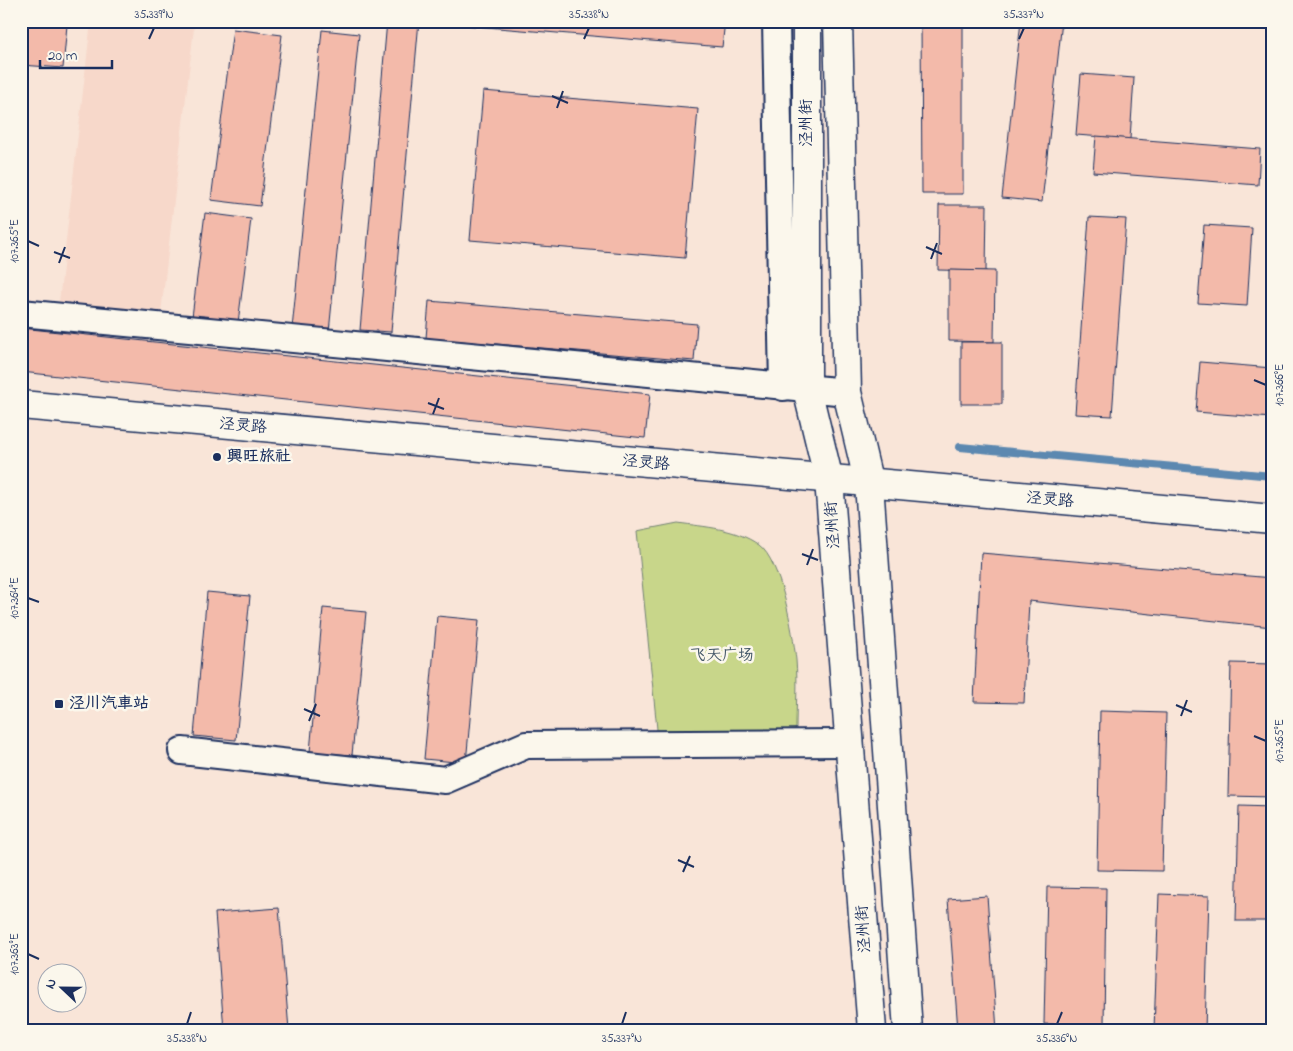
<svg xmlns="http://www.w3.org/2000/svg" width="1293" height="1051" viewBox="0 0 1293 1051" font-family="'Indie Flower','LXGW WenKai TC',sans-serif">
	<style>
		.built { fill: #f7d8ca }
		.green { fill: #c8d68a; stroke: #728274 }
		.lines { fill: none; stroke-linecap: round; stroke-linejoin: round }
		.stream { stroke: #5b88b0; stroke-width: 8 }
		.building { fill: #f3baaa; stroke: #1b2f5e }
		.minor-casing { stroke: #1b2f5e; stroke-width: 30 }
		.major-casing { stroke: #1b2f5e; stroke-width: 31 }
		.minor { stroke: #fbf7ec; stroke-width: 26 }
		.major { stroke: #fbf7ec; stroke-width: 28 }
		.ticks { fill: none; stroke: #1b2f5e; stroke-width: 2 }
		.poi-dot { fill: #1b2f5e; stroke: #fbf7ec; stroke-width: 2 }
		.labels { text-anchor: middle; dominant-baseline: central; stroke-width: 5; stroke-linejoin: round; paint-order: stroke }
		.street-label { font-size: 16px; fill: #1b2f5e; stroke: #fbf7ec }
		.poi-label { font-size: 16px; font-weight: bold; fill: #1b2f5e; stroke: #fbf7ec; text-anchor: start }
		.park-label { font-size: 16px; fill: #465969; stroke: #fbf7ec }
		.neatline { fill: none; stroke: #1b2f5e; stroke-width: 2 }
		.ticks-label { font-size: 12px; text-anchor: middle; fill: #1b2f5e }
	</style>
	<rect width="100%" height="100%" fill="#f9e5d8"/>
	<filter id="ink" filterUnits="userSpaceOnUse"><feTurbulence type="fractalNoise" baseFrequency=".02" numOctaves="2"/><feDisplacementMap in="SourceGraphic" scale="10" xChannelSelector="R" yChannelSelector="G"/><feConvolveMatrix kernelMatrix="1 2 1 2 8 2 1 2 1" color-interpolation-filters="sRGB"/></filter>
	<g filter="url(#ink)">
		<!-- built -->
		<polygon class="built" points="91,21 133,21 194,28 161,313 59,302"/>
		<!-- green -->
		<path class="green" d="M678,523C705,527 735,528 759,545C781,561 793,632 796,660C798,683 796,706 796,729L658,739L637,531Z"/>
		<g class="lines">
			<!-- stream -->
			<polyline class="stream" points="960,447 1272,476"/>
		</g>
		<!-- building -->
		<g class="building">
			<polygon points="21,21 67,25 63,68 21,65"/>
			<polygon points="387,21 419,21 391,332 360,330"/>
			<polygon points="451,21 725,21 722,47 451,24"/>
			<polygon points="921,21 963,21 963,194 922,194"/>
			<polygon points="1021,21 1062,21 1042,202 1002,198"/>
			<polygon points="233,29 282,35 260,206 211,200"/>
			<polygon points="322,30 359,34 329,332 292,329"/>
			<polygon points="1081,74 1134,78 1130,139 1076,135"/>
			<polygon points="483,91 698,109 685,258 470,240"/>
			<polygon points="1096,136 1260,149 1258,185 1093,172"/>
			<polygon points="939,205 987,205 986,271 938,270"/>
			<polygon points="205,213 251,219 238,323 192,317"/>
			<polygon points="1089,217 1126,219 1112,416 1075,414"/>
			<polygon points="1204,225 1252,228 1247,306 1198,303"/>
			<polygon points="949,270 995,271 994,342 949,341"/>
			<polygon points="429,301 697,324 694,361 426,338"/>
			<polygon points="21,328 650,394 645,438 21,372"/>
			<rect x="961" y="342" width="41" height="62"/>
			<polygon points="1200,362 1272,368 1272,418 1196,412"/>
			<polygon points="981,553 1272,578 1272,627 1029,601 1024,703 974,702"/>
			<polygon points="207,592 250,596 236,740 194,736"/>
			<polygon points="323,608 366,612 352,755 310,752"/>
			<polygon points="437,616 479,620 466,763 424,759"/>
			<polygon points="1231,663 1272,664 1272,797 1228,796"/>
			<polygon points="1100,711 1166,713 1162,871 1097,870"/>
			<polygon points="1239,806 1272,807 1272,921 1236,921"/>
			<polygon points="1047,887 1106,888 1104,1025 1044,1024"/>
			<polygon points="1159,894 1209,896 1205,1030 1154,1030"/>
			<polygon points="987,896 997,1030 958,1030 948,899"/>
			<polygon points="279,908 289,1030 224,1030 215,913"/>
		</g>
		<g class="lines">
			<defs>
				<g id="minor">
					<polyline points="776,21 783,387"/>
					<polyline points="21,313 847,392"/>
					<polyline points="182,751 445,780 526,745 850,743"/>
				</g>
				<g id="major">
					<polyline points="807,21 807,389 829,480 872,1030"/>
					<polyline points="838,21 847,392 869,484 908,1030"/>
					<polyline points="21,405 1272,519"/>
				</g>
			</defs>
			<!-- minor casing -->
			<use href="#minor" class="minor-casing"/>
			<!-- major casing -->
			<use href="#major" class="major-casing"/>
			<!-- minor -->
			<use href="#minor" class="minor"/>
			<!-- major -->
			<use href="#major" class="major"/>
		</g>
	</g>
	<!-- ticks -->
	<path class="ticks" d="M149,39L154,28M584,39L589,28M1019,39L1024,28M552,96L568,103M557,108L563,91M28,241L39,246M926,247L942,254M54,252L70,258M931,259L937,243M59,263L65,247M1254,380L1266,385M428,403L444,409M433,414L439,398M802,554L818,560M807,565L813,549M28,598L39,602M1176,705L1192,712M304,709L320,716M1181,716L1187,700M309,721L316,704M1254,736L1266,741M678,860L694,867M683,872L690,856M28,954L39,959M187,1024L191,1012M622,1024L626,1012M1057,1024L1062,1012"/>
	<!-- markers -->
	<g class="poi-dot">
		<circle cx="217" cy="457" r="5"/>
		<rect x="54" y="699" width="10" height="10" rx="2.5"/>
	</g>
	<g class="labels">
		<!-- street labels -->
		<g class="street-label">
			<text transform="translate(807 123) rotate(-90)">泾州街</text>
			<text transform="translate(243 426) rotate(5)">泾灵路</text>
			<text transform="translate(646 463) rotate(5)">泾灵路</text>
			<text transform="translate(1050 500) rotate(5)">泾灵路</text>
			<text transform="translate(833 525) rotate(-94)">泾州街</text>
			<text transform="translate(864 929) rotate(-94)">泾州街</text>
		</g>
		<!-- poi labels -->
		<g class="poi-label">
			<text x="227" y="457">興旺旅社</text>
			<text x="69" y="704">泾川汽車站</text>
		</g>
		<!-- park labels -->
		<g class="park-label">
			<text x="722" y="656">飞天广场</text>
		</g>
	</g>
	<!-- margin -->
	<rect width="1293" height="1051" fill="none" stroke="#fbf7ec" stroke-width="55"/>
	<!-- north arrow -->
	<g transform="translate(62 988) rotate(292)"><circle r="24" fill="#fbf7ec" stroke="#a1a7b3"/>
	<path d="M0-4L9 19L0 12L-9 19Z" fill="#1b2f5e"/>
	<text y="-8" font-size="14" font-weight="bold" text-anchor="middle" fill="#1b2f5e">N</text>
	</g>
	<!-- scale -->
	<path d="M40 60v8h72v-8" fill="none" stroke="#1b2f5e" stroke-width="2.5"/>
	<text x="48" y="60" font-size="15" fill="#1b2f5e" stroke="#fbf7ec" stroke-width="4" paint-order="stroke">20 m</text>
	<rect x="28" y="28" width="1238" height="996" class="neatline"/>
	<g class="ticks-label">
		<text x="154" y="18">35.339°N</text>
		<text x="589" y="18">35.338°N</text>
		<text x="1024" y="18">35.337°N</text>
		<text transform="translate(14 241) rotate(-90)" y="4">107.365°E</text>
		<text transform="translate(1279 385) rotate(-90)" y="4">107.366°E</text>
		<text transform="translate(14 598) rotate(-90)" y="4">107.364°E</text>
		<text transform="translate(1279 741) rotate(-90)" y="4">107.365°E</text>
		<text transform="translate(14 954) rotate(-90)" y="4">107.363°E</text>
		<text x="187" y="1042">35.338°N</text>
		<text x="622" y="1042">35.337°N</text>
		<text x="1057" y="1042">35.336°N</text>
	</g>
</svg>
